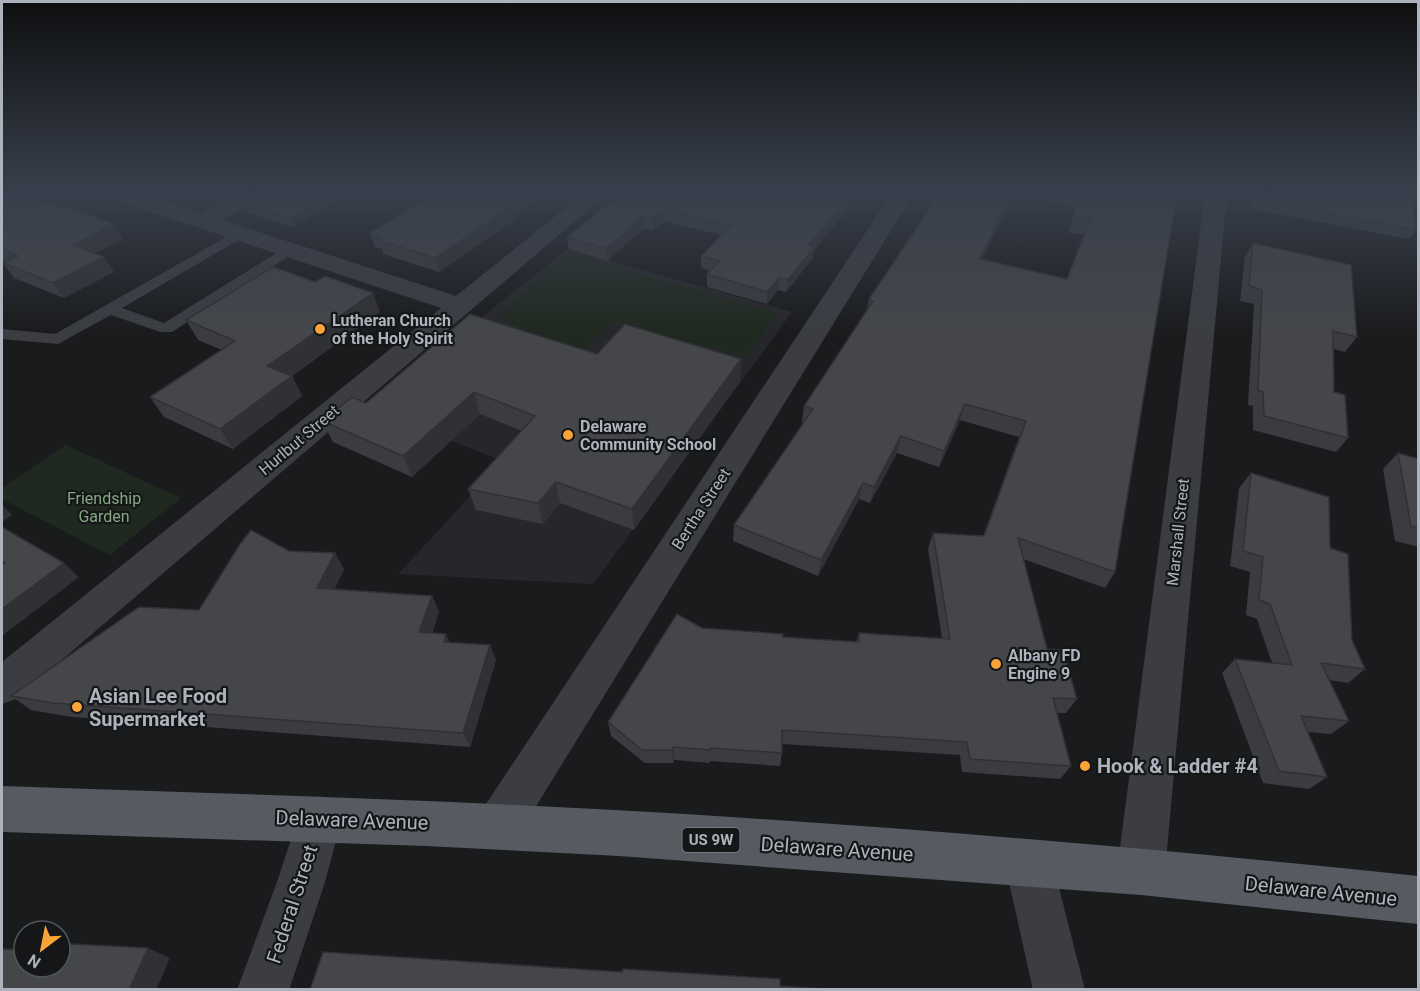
<svg xmlns="http://www.w3.org/2000/svg" width="1420" height="991" viewBox="0 0 1420 991" font-family="Roboto,sans-serif">
	<style>
		.built { fill: #26272a }
		.green { fill: #202920 }
		.lines { fill: none; stroke-linecap: round; stroke-linejoin: round }
		.lane { fill: #3b3d42; fill-rule: evenodd }
		.street { fill: #3b3d42; fill-rule: evenodd }
		.primary { fill: #575a61; fill-rule: evenodd }
		.wall { fill: #3a3c40; fill-rule: evenodd }
		.shaded-wall { fill: #303134 }
		.building { fill: #44464a; stroke: #303134; stroke-width: 1.5 }
		.poi-dot { fill: #faa336; stroke: #151618; stroke-width: 2 }
		.labels { text-anchor: middle; dominant-baseline: central; stroke-width: 4.5; stroke-linejoin: round; paint-order: stroke }
		.shield { fill: #151618; stroke: #7f848c; stroke-width: 1.5 }
		.shield-label { font-size: 15px; font-weight: bold; fill: #adb3bd }
		.poi-label { font-size: 16px; font-weight: bold; fill: #adb3bd; stroke: #151618; text-anchor: start }
		.street-label { font-size: 16px; fill: #adb3bd; stroke: #151618 }
		.park-label { font-size: 16px; fill: #85a883; stroke: #151618 }
		.near-poi-label { font-size: 20px; font-weight: bold; fill: #adb3bd; stroke: #151618; text-anchor: start }
		.near-street-label { font-size: 20px; fill: #adb3bd; stroke: #151618 }
	</style>
	<rect width="100%" height="100%" fill="#1a1b1d"/>
	<!-- built -->
	<polygon class="built" points="568,249 792,312 593,584 398,574 503,461 366,408"/>
	<!-- green -->
	<g class="green">
		<polygon points="566,253 777,313 746,358 617,321 579,350 497,318"/>
		<polygon points="66,445 181,498 110,555 2,499 2,488"/>
	</g>
	<g class="lines">
		<!-- lane -->
		<polygon class="lane" points="242,228 249,232 247,235 122,308 164,323 288,246 293,245 300,249 172,332 160,332 111,315 58,344 2,339 2,329 55,334"/>
		<!-- street -->
		<g class="street">
			<polygon points="106,193 139,193 201,213 238,193 265,193 262,198 222,220 456,296 584,193 608,193 16,699 2,704 2,662 441,308 109,198"/>
			<polygon points="892,193 914,193 514,842 498,849 482,842 475,826 482,810"/>
			<polygon points="1205,193 1227,193 1165,871 1158,888 1141,895 1124,888 1117,871"/>
			<polygon points="319,796 335,803 342,819 325,882 289,990 237,990 277,882 303,803"/>
			<polygon points="1029,840 1046,847 1053,864 1085,990 1033,990 1005,864 1012,847"/>
		</g>
		<!-- primary -->
		<path class="primary" d="M2,786C206,793 411,799 615,810C883,825 1151,848 1418,876V924L1141,895L619,856L426,846L2,832Z"/>
	</g>
	<!-- wall -->
	<g class="wall">
		<polygon points="2,193 114,224 123,239 95,253 114,272 64,298 14,278 3,263 6,262 2,260"/>
		<polygon points="187,193 233,193 217,202"/>
		<polygon points="254,193 351,193 293,227 244,211 239,201"/>
		<polygon points="434,193 545,193 514,216 515,219 439,272 383,254 382,249 375,247 370,233"/>
		<polygon points="623,193 861,193 814,250 812,259 786,292 778,290 767,304 707,287 707,274 710,271 701,268 701,256 721,235 664,221 653,231 644,228 607,261 569,249 567,237"/>
		<path d="M935,193H1177L1115,572L1105,588L1023,559L1047,649L1077,699L1066,713H1057L1071,766L1060,779L962,772L960,755L782,744V753L780,766L710,761V763L674,760L673,763H645L611,736L608,722L702,628L783,637L856,642L859,633L942,638L928,549L933,533L983,536L1019,437L960,420L939,467L897,453L870,503L859,499L818,576L733,541L734,525L803,423L802,422L804,406L867,310L869,299L930,208ZM1013,194L1077,207L1068,232L1084,235L1067,279L982,259Z"/>
		<polygon points="1249,193 1411,193 1416,230 1409,239 1251,209 1252,197 1249,196"/>
		<polygon points="1253,243 1357,337 1345,352 1333,349 1334,392 1348,438 1336,452 1253,430 1253,406 1248,405 1254,304 1240,301 1245,257"/>
		<polygon points="380,312 292,376 302,396 233,449 164,417 150,397 222,350 198,340 186,320"/>
		<polygon points="597,354 741,359 740,381 634,530 560,503 543,524 476,510 468,489 522,431 480,414 412,477 333,442 322,421 366,403"/>
		<polygon points="1398,453 1419,459 1419,547 1395,541 1383,469"/>
		<polygon points="1251,473 1330,548 1352,640 1365,669 1348,683 1329,680 1349,721 1331,734 1307,732 1327,777 1309,789 1263,783 1222,673 1235,659 1272,663 1257,619 1246,615 1250,572 1230,566 1239,488"/>
		<polygon points="289,551 344,569 334,590 432,596 439,612 432,633 449,642 496,660 470,747 72,717 31,710 11,696 199,610"/>
	</g>
	<!-- shaded-wall -->
	<g class="shaded-wall">
		<polygon points="213,193 233,193 217,202"/>
		<polygon points="331,193 351,193 293,227 289,218"/>
		<polygon points="524,193 545,193 514,216 515,219 439,272 435,258"/>
		<polygon points="853,193 861,193 814,250 812,259 786,292 788,280 808,246"/>
		<polygon points="1011,193 1014,193 975,275 980,259"/>
		<polygon points="663,209 664,221 653,231 652,219"/>
		<polygon points="643,216 644,228 607,261 606,249"/>
		<polygon points="114,224 123,239 83,259 73,245"/>
		<polygon points="104,257 114,272 64,298 53,283"/>
		<polygon points="779,278 778,290 767,304 767,292"/>
		<polygon points="373,293 380,312 278,386 267,366"/>
		<polygon points="741,359 740,381 634,530 632,509"/>
		<polygon points="292,376 302,396 233,449 220,429"/>
		<polygon points="474,392 480,414 412,477 403,456"/>
		<polygon points="965,404 960,420 939,467 944,451"/>
		<polygon points="901,436 897,453 870,503 874,487"/>
		<polygon points="556,482 560,503 543,524 538,503"/>
		<polygon points="863,483 859,499 818,576 821,560"/>
		<polygon points="2,505 12,515 2,522"/>
		<polygon points="335,553 344,569 327,604 317,588"/>
		<polygon points="64,563 79,577 2,636 2,609"/>
		<polygon points="432,596 439,612 427,647 419,632"/>
		<polygon points="446,634 453,649 444,642"/>
		<polygon points="490,645 496,660 470,747 463,733"/>
		<polygon points="673,747 674,760 673,763 672,750"/>
		<polygon points="148,948 170,958 156,990 129,990"/>
	</g>
	<!-- building -->
	<g class="building">
		<polygon points="2,193 16,193 62,208 66,206 114,224 73,245 104,257 53,283 3,263 18,256 2,249"/>
		<polygon points="254,193 331,193 289,218 239,201"/>
		<polygon points="434,193 524,193 508,205 512,206 435,258 378,240 382,237 370,233"/>
		<polygon points="623,193 853,193 808,246 814,247 788,280 779,278 767,292 707,274 720,261 701,256 731,226 663,209 652,219 643,216 606,249 567,237"/>
		<polygon points="935,193 1011,193 980,259 1067,279 1090,220 1073,216 1083,193 1177,193 1115,572 1018,538 1047,649 1063,650 1077,699 1053,698 1071,766 970,759 967,742 782,730 782,753 710,748 710,750 673,747 672,750 642,750 608,722 677,614 702,628 783,634 783,637 859,642 859,633 950,639 933,533 984,536 1026,421 965,404 944,451 901,436 874,487 863,483 821,560 734,525 813,409 804,406 873,301 869,299 935,201 932,200"/>
		<polygon points="1257,193 1411,193 1416,230 1256,200"/>
		<polygon points="1253,243 1351,265 1357,337 1333,331 1334,392 1345,395 1348,438 1264,416 1263,392 1258,390 1262,290 1249,286"/>
		<polygon points="273,267 315,282 325,276 373,293 267,366 292,376 220,429 150,397 235,341 186,320"/>
		<polygon points="470,314 597,354 625,324 741,359 632,509 556,482 538,503 468,489 535,416 474,392 403,456 322,421 352,397 366,403"/>
		<polygon points="1398,453 1419,459 1419,528 1411,526"/>
		<polygon points="1251,473 1329,497 1330,548 1348,554 1352,640 1365,669 1321,663 1349,721 1301,716 1327,777 1279,771 1235,659 1292,665 1270,604 1259,600 1263,557 1243,551"/>
		<polygon points="2,527 64,563 2,609 2,566 5,563 2,561"/>
		<polygon points="251,530 289,551 335,553 317,588 432,596 419,632 446,634 444,642 490,645 463,733 53,703 11,696 139,607 199,610 240,544"/>
		<polygon points="70,944 148,948 129,990 2,990 2,949 24,950 24,967 60,967 60,953 65,953"/>
		<polygon points="323,952 622,972 623,969 780,979 780,986 843,990 310,990"/>
	</g>
	<!-- sky -->
	<linearGradient id="sky" x2="0" y2="1"><stop stop-color="#0e0f10"/><stop offset="0.58" stop-color="#383f4c"/><stop offset="1" stop-color="#383f4c" stop-opacity="0"/></linearGradient>
	<rect width="1420" height="332" fill="url(#sky)"/>
	<!-- markers -->
	<g class="poi-dot">
		<circle cx="320" cy="329" r="6"/>
		<circle cx="568" cy="435" r="6"/>
		<circle cx="996" cy="664" r="6"/>
		<circle cx="77" cy="707" r="6"/>
		<circle cx="1085" cy="766" r="6"/>
	</g>
	<g class="labels">
		<!-- shield labels -->
		<rect class="shield" x="682.5" y="828" width="57" height="24" rx="4.5"/>
		<g class="shield-label">
			<text x="711" y="840">US 9W</text>
		</g>
		<!-- poi labels -->
		<g class="poi-label">
			<text x="332" y="320">Lutheran Church<tspan x="332" dy="18">of the Holy Spirit</tspan></text>
			<text x="580" y="426">Delaware<tspan x="580" dy="18">Community School</tspan></text>
			<text x="1008" y="655">Albany FD<tspan x="1008" dy="18">Engine 9</tspan></text>
		</g>
		<!-- street labels -->
		<g class="street-label">
			<text transform="translate(299 440) rotate(-40)">Hurlbut Street</text>
			<text transform="translate(701 509) rotate(-57)">Bertha Street</text>
			<text transform="translate(1178 532) rotate(-84)">Marshall Street</text>
		</g>
		<!-- park labels -->
		<g class="park-label">
			<text x="104" y="498">Friendship<tspan x="104" dy="18">Garden</tspan></text>
		</g>
		<!-- near-poi labels -->
		<g class="near-poi-label">
			<text x="89" y="696">Asian Lee Food<tspan x="89" dy="23">Supermarket</tspan></text>
			<text x="1097" y="766">Hook &amp; Ladder #4</text>
		</g>
		<!-- near-street labels -->
		<g class="near-street-label">
			<text transform="translate(352 820) rotate(2)">Delaware Avenue</text>
			<text transform="translate(837 849) rotate(4)">Delaware Avenue</text>
			<text transform="translate(1321 891) rotate(6)">Delaware Avenue</text>
			<text transform="translate(292 904) rotate(-72)">Federal Street</text>
		</g>
	</g>
	<!-- border -->
	<rect width="1420" height="991" fill="none" stroke="#adb3bd" stroke-width="6"/>
	<!-- north arrow -->
	<g transform="translate(42 949) rotate(212)"><circle r="28" fill="#151618" stroke="#52555a" stroke-width="1.5"/>
	<path d="M0-4.5L10 22L0 15L-10 22Z" fill="#faa336"/>
	<text y="-9" font-size="16" font-weight="bold" text-anchor="middle" fill="#adb3bd">N</text>
	</g>
</svg>
